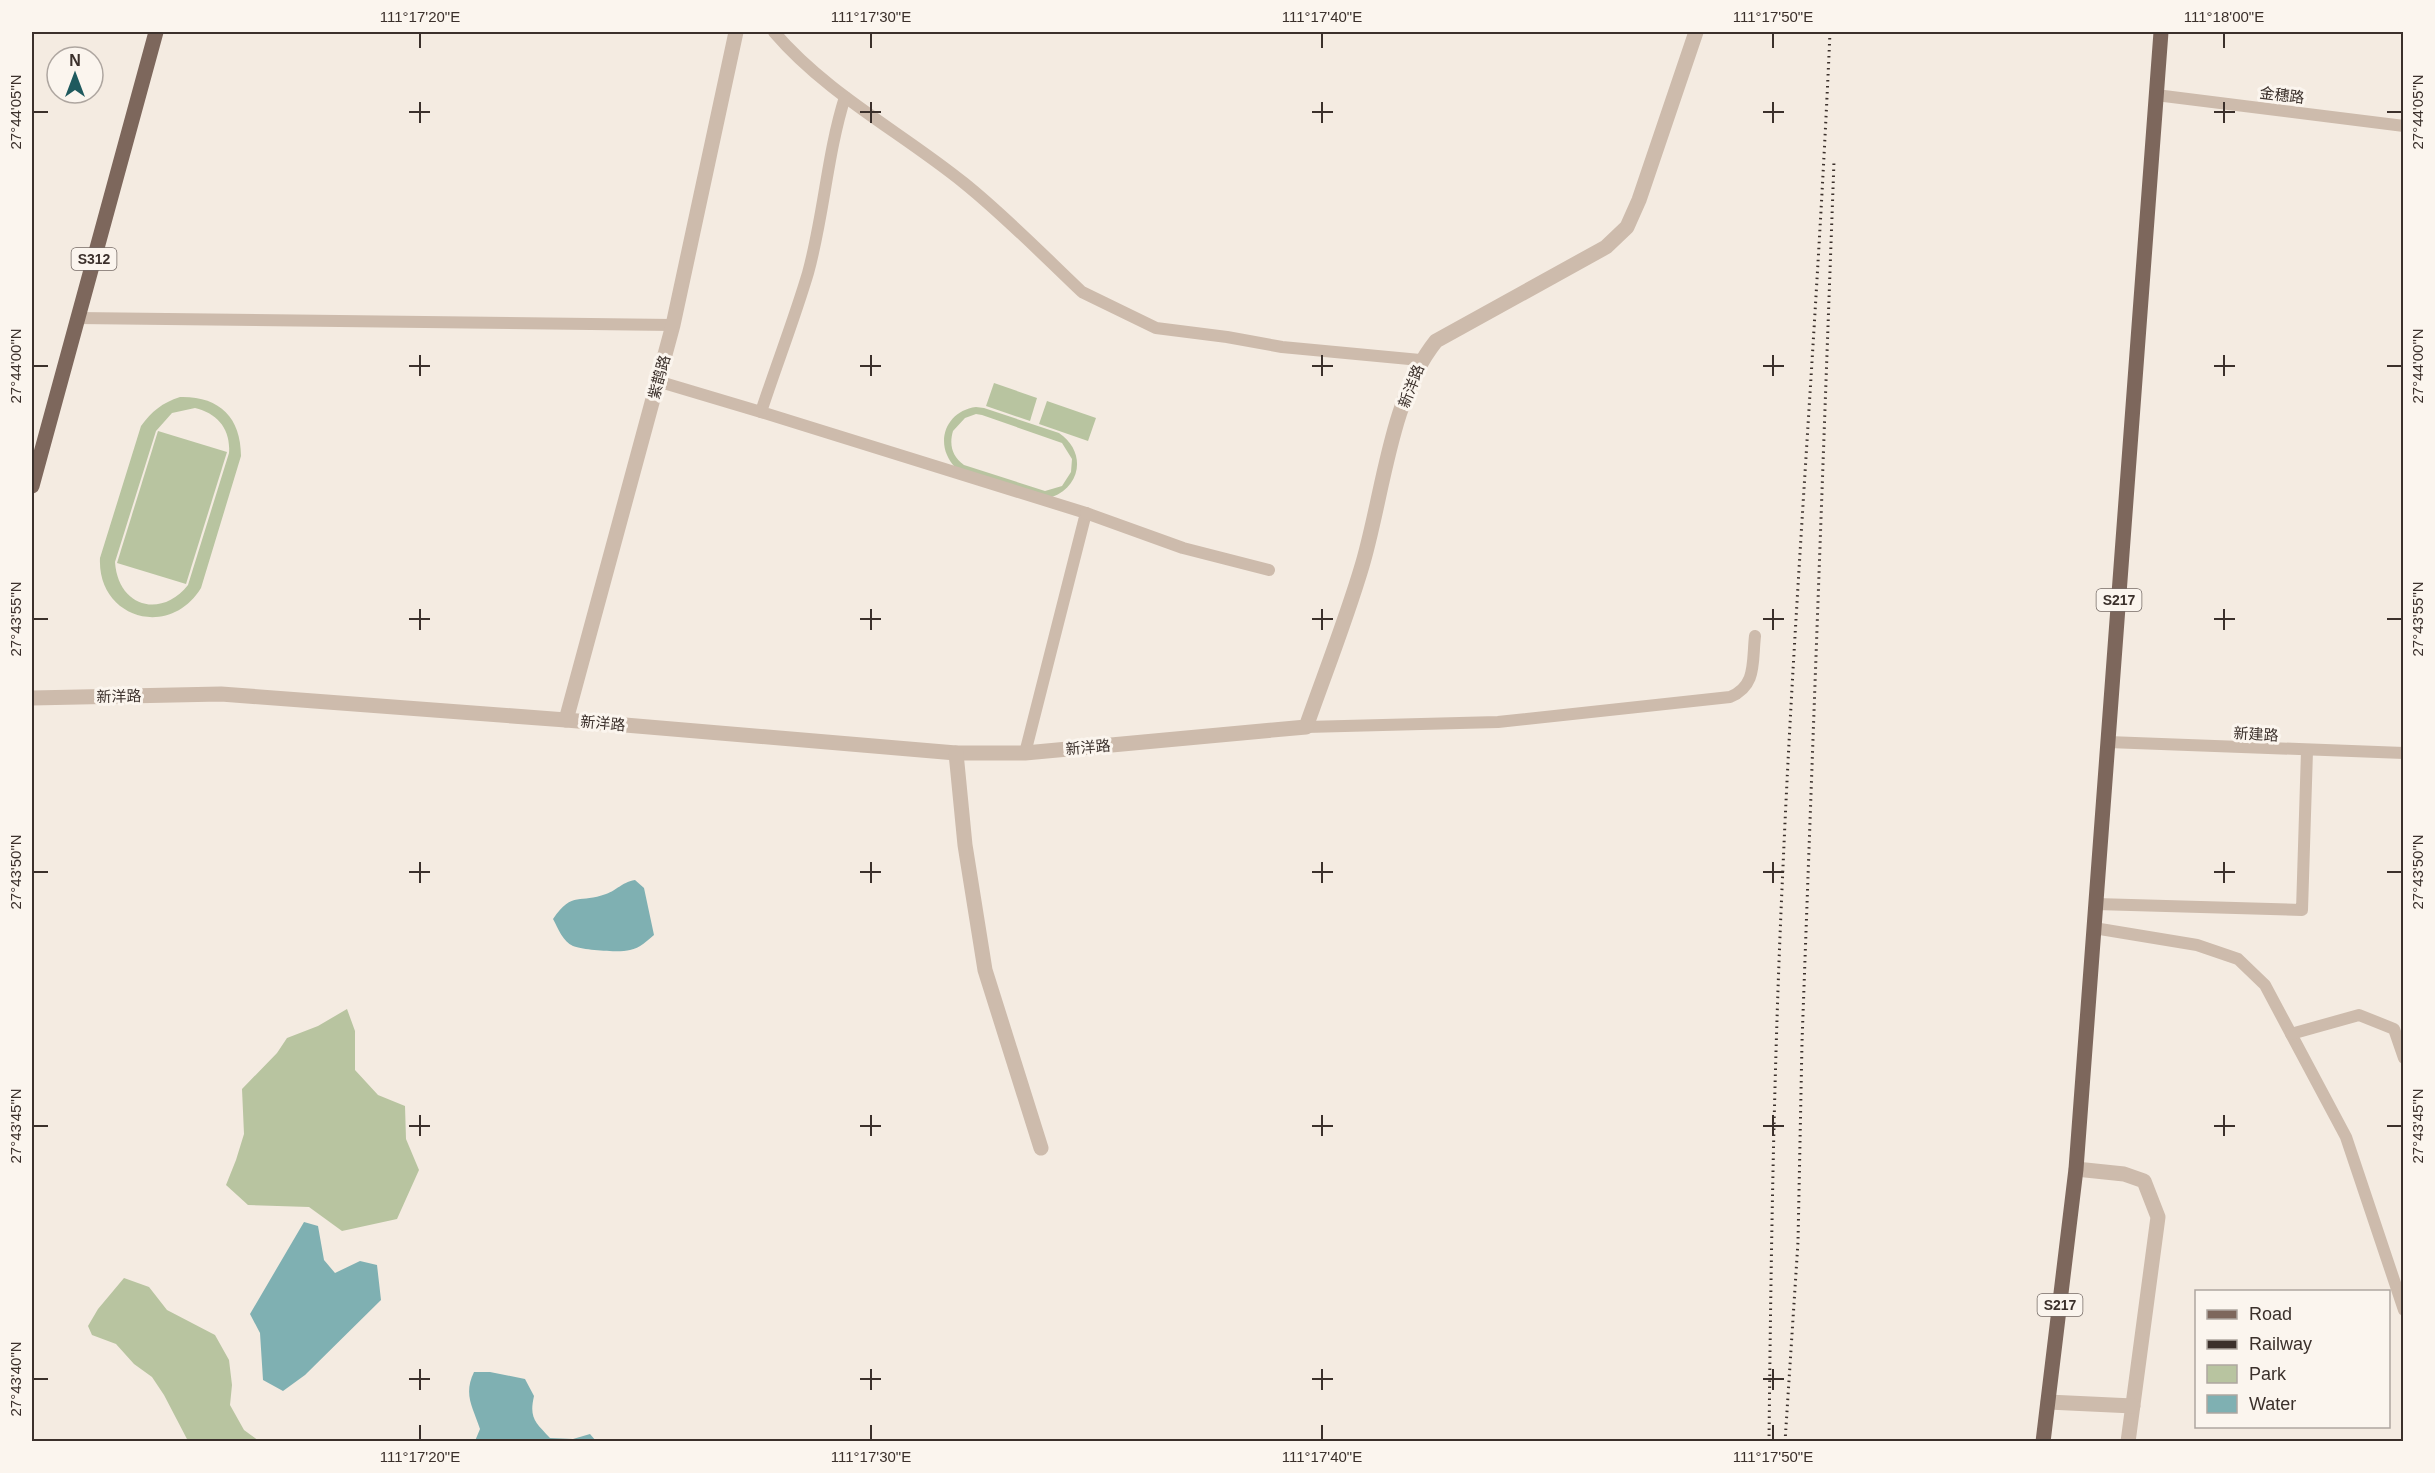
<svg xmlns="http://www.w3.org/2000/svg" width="2435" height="1473" viewBox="0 0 2435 1473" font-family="Helvetica,'Noto Sans SC',sans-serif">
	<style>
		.green { fill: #b8c4a0; fill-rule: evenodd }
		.water { fill: #7fb0b2 }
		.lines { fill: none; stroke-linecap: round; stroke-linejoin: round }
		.minor { stroke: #cdbbac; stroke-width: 12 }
		.tertiary { stroke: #cdbbac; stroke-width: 15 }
		.primary { stroke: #7d675c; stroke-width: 15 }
		.rail { stroke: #3b302b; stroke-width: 3; stroke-dasharray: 1.5 4.5; stroke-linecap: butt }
		.ticks { fill: none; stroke: #3b302b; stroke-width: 2 }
		.labels { text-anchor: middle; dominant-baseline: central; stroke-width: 6; stroke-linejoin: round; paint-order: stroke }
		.shield { fill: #fbf5ee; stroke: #756b66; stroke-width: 1.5 }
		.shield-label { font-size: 14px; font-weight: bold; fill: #3b302b }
		.street-label { font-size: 15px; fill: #3b302b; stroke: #fbf5ee }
		.neatline { fill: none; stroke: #3b302b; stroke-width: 2 }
		.ticks-label { font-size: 15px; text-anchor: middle; fill: #3b302b }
	</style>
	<rect width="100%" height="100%" fill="#f4ebe1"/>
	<!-- green -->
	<g class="green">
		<polygon points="994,383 1037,398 1030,421 986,406"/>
		<path d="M180,397C219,396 241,417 241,456L201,588C169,640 97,618 100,558L141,426C152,411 162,403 180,397ZM195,408C217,413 231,429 229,453L188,585C161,619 118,607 115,562L156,431L172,413Z"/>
		<polygon points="1047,401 1096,418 1088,441 1039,424"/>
		<path d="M976,407L984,408L1059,433C1086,451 1082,486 1052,497L956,468C933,445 945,411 976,407ZM976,414L982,415L1062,443L1072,459L1071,472L1062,486L1045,491L964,465C952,456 949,445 953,431L965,418Z"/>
		<polygon points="158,431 227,452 186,584 117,563"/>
		<polygon points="347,1009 355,1031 355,1070 378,1095 405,1106 406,1139 419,1170 397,1219 342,1231 309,1207 248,1205 226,1185 236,1160 244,1134 242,1089 277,1053 287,1038 318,1026"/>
		<polygon points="124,1278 149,1287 167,1310 215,1335 229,1360 232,1385 230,1405 244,1430 259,1441 188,1441 164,1395 152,1377 134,1364 116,1344 92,1335 88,1326 98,1309"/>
	</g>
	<!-- water -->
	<g class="water">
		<path d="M635,880L644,888L654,935C647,941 640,948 630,950C619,953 583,950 573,946C563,942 558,928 553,919C573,890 580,904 606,894C618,890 620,883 635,880Z"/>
		<polygon points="304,1222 318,1226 324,1260 335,1273 360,1261 377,1265 381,1300 305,1375 283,1391 263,1380 260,1333 250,1314"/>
		<path d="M474,1372H490L525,1379L534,1396C529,1418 535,1422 550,1438L573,1439L590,1434L596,1441H475L480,1429C473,1407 463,1395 474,1372Z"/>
	</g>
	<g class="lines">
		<!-- minor -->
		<g class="minor">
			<path d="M774,32C827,94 901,132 964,183C1005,216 1043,255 1082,292L1156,328L1227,337L1282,347L1420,360"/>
			<polyline points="2156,95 2404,126"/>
			<path d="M845,97C827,154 824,215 808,273C794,320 776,366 761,412L1086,513L1025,753"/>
			<polyline points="77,318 673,325"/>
			<polyline points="657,381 761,412"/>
			<polyline points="1086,513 1183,548 1269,570"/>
			<path d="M1306,727L1498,722L1730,697C1757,686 1752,662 1755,636"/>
			<polyline points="2108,742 2404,753"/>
			<polyline points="2096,904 2302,910 2307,751"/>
			<polyline points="2094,928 2197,945 2238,959 2265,985 2346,1137 2404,1310"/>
			<polyline points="2291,1034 2359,1015 2394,1029 2404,1058"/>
		</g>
		<!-- tertiary -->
		<g class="tertiary">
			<path d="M32,698L221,694L566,720L956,753H1025L1306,727C1325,673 1346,620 1362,566C1383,496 1390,398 1436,341L1606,247L1627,227L1639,200L1696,32"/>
			<polyline points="566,720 673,325 736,32"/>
			<polyline points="956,753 965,845 985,970 1041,1148"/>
			<polyline points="2076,1169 2124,1174 2144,1181 2158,1217 2128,1442"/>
			<polyline points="2048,1402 2133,1406"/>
		</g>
		<!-- primary -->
		<g class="primary">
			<polyline points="32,486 156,32"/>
			<polyline points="2043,1442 2076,1169 2161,32"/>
		</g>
		<!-- rail -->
		<g class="rail">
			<path d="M1769,1442C1771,1250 1774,1058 1783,867C1795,588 1818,310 1830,32"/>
			<polyline points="1785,1442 1798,1242 1802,1042 1834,161"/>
		</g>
	</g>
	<!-- ticks -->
	<path class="ticks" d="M420,33V48M871,33V48M1322,33V48M1773,33V48M2224,33V48M420,102V123M871,102V123M1322,102V123M1773,102V123M2224,102V123M33,112H48M409,112H430M860,112H881M1312,112H1333M1763,112H1784M2214,112H2235M2387,112H2402M420,355V376M871,355V376M1322,355V376M1773,355V376M2224,355V376M33,366H48M409,366H430M860,366H881M1312,366H1333M1763,366H1784M2214,366H2235M2387,366H2402M420,609V630M871,609V630M1322,609V630M1773,609V630M2224,609V630M33,619H48M409,619H430M860,619H881M1312,619H1333M1763,619H1784M2214,619H2235M2387,619H2402M420,862V883M871,862V883M1322,862V883M1773,862V883M2224,862V883M33,872H48M409,872H430M860,872H881M1312,872H1333M1763,872H1784M2214,872H2235M2387,872H2402M420,1115V1136M871,1115V1136M1322,1115V1136M1773,1115V1136M2224,1115V1136M33,1126H48M409,1126H430M860,1126H881M1312,1126H1333M1763,1126H1784M2214,1126H2235M2387,1126H2402M420,1369V1390M871,1369V1390M1322,1369V1390M1773,1369V1390M33,1379H48M409,1379H430M860,1379H881M1312,1379H1333M1763,1379H1784M420,1425V1440M871,1425V1440M1322,1425V1440M1773,1425V1440"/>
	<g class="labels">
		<!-- shield labels -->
		<g class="shield">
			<rect x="71.5" y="248" width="45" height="22" rx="4.5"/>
			<rect x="2096.5" y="589" width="45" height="22" rx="4.5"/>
			<rect x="2037.5" y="1294" width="45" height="22" rx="4.5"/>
		</g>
		<g class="shield-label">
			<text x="94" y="259">S312</text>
			<text x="2119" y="600">S217</text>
			<text x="2060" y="1305">S217</text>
		</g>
		<!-- street labels -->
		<g class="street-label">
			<text transform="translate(2282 95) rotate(7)">金穗路</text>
			<text transform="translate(659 377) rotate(-75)">紫鹊路</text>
			<text transform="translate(1411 386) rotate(-69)">新洋路</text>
			<text transform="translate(119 696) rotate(-1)">新洋路</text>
			<text transform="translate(603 723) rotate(5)">新洋路</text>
			<text transform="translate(2256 734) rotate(3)">新建路</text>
			<text transform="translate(1088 747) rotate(-5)">新洋路</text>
		</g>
	</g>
	<!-- border -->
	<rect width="2435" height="1473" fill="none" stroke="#fbf5ee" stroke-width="66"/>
	<!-- legend -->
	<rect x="2195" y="1290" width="195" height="138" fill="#fbf5ee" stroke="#aea6a0" stroke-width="1.5"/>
	<rect x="2207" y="1310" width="30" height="9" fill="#7d675c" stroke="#aea6a0" stroke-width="1.5"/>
	<text x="2249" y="1320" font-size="18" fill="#3b302b">Road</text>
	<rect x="2207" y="1340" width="30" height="9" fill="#3b302b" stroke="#aea6a0" stroke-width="1.5"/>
	<text x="2249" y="1350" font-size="18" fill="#3b302b">Railway</text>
	<rect x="2207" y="1365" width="30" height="18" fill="#b8c4a0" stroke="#aea6a0" stroke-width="1.5"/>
	<text x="2249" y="1380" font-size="18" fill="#3b302b">Park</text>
	<rect x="2207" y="1395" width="30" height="18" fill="#7fb0b2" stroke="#aea6a0" stroke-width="1.5"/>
	<text x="2249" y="1410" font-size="18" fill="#3b302b">Water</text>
	<!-- north arrow -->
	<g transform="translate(75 75)"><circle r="28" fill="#fbf5ee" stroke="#aea6a0" stroke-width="1.5"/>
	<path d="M0-4.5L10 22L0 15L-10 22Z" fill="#1f5a5e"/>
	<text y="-9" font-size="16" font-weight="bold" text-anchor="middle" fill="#3b302b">N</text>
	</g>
	<rect x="33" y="33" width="2369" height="1407" class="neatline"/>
	<g class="ticks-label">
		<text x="420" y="22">111°17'20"E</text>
		<text x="871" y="22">111°17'30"E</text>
		<text x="1322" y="22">111°17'40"E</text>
		<text x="1773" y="22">111°17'50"E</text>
		<text x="2224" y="22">111°18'00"E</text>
		<text transform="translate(16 112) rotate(-90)" y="5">27°44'05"N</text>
		<text transform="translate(2418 112) rotate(-90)" y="5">27°44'05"N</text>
		<text transform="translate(16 366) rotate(-90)" y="5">27°44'00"N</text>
		<text transform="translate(2418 366) rotate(-90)" y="5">27°44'00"N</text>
		<text transform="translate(16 619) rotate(-90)" y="5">27°43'55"N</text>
		<text transform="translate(2418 619) rotate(-90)" y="5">27°43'55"N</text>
		<text transform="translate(16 872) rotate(-90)" y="5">27°43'50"N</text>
		<text transform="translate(2418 872) rotate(-90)" y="5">27°43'50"N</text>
		<text transform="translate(16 1126) rotate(-90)" y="5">27°43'45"N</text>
		<text transform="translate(2418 1126) rotate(-90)" y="5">27°43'45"N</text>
		<text transform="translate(16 1379) rotate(-90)" y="5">27°43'40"N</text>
		<text x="420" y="1462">111°17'20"E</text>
		<text x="871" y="1462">111°17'30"E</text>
		<text x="1322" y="1462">111°17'40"E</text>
		<text x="1773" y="1462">111°17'50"E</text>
	</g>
</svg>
